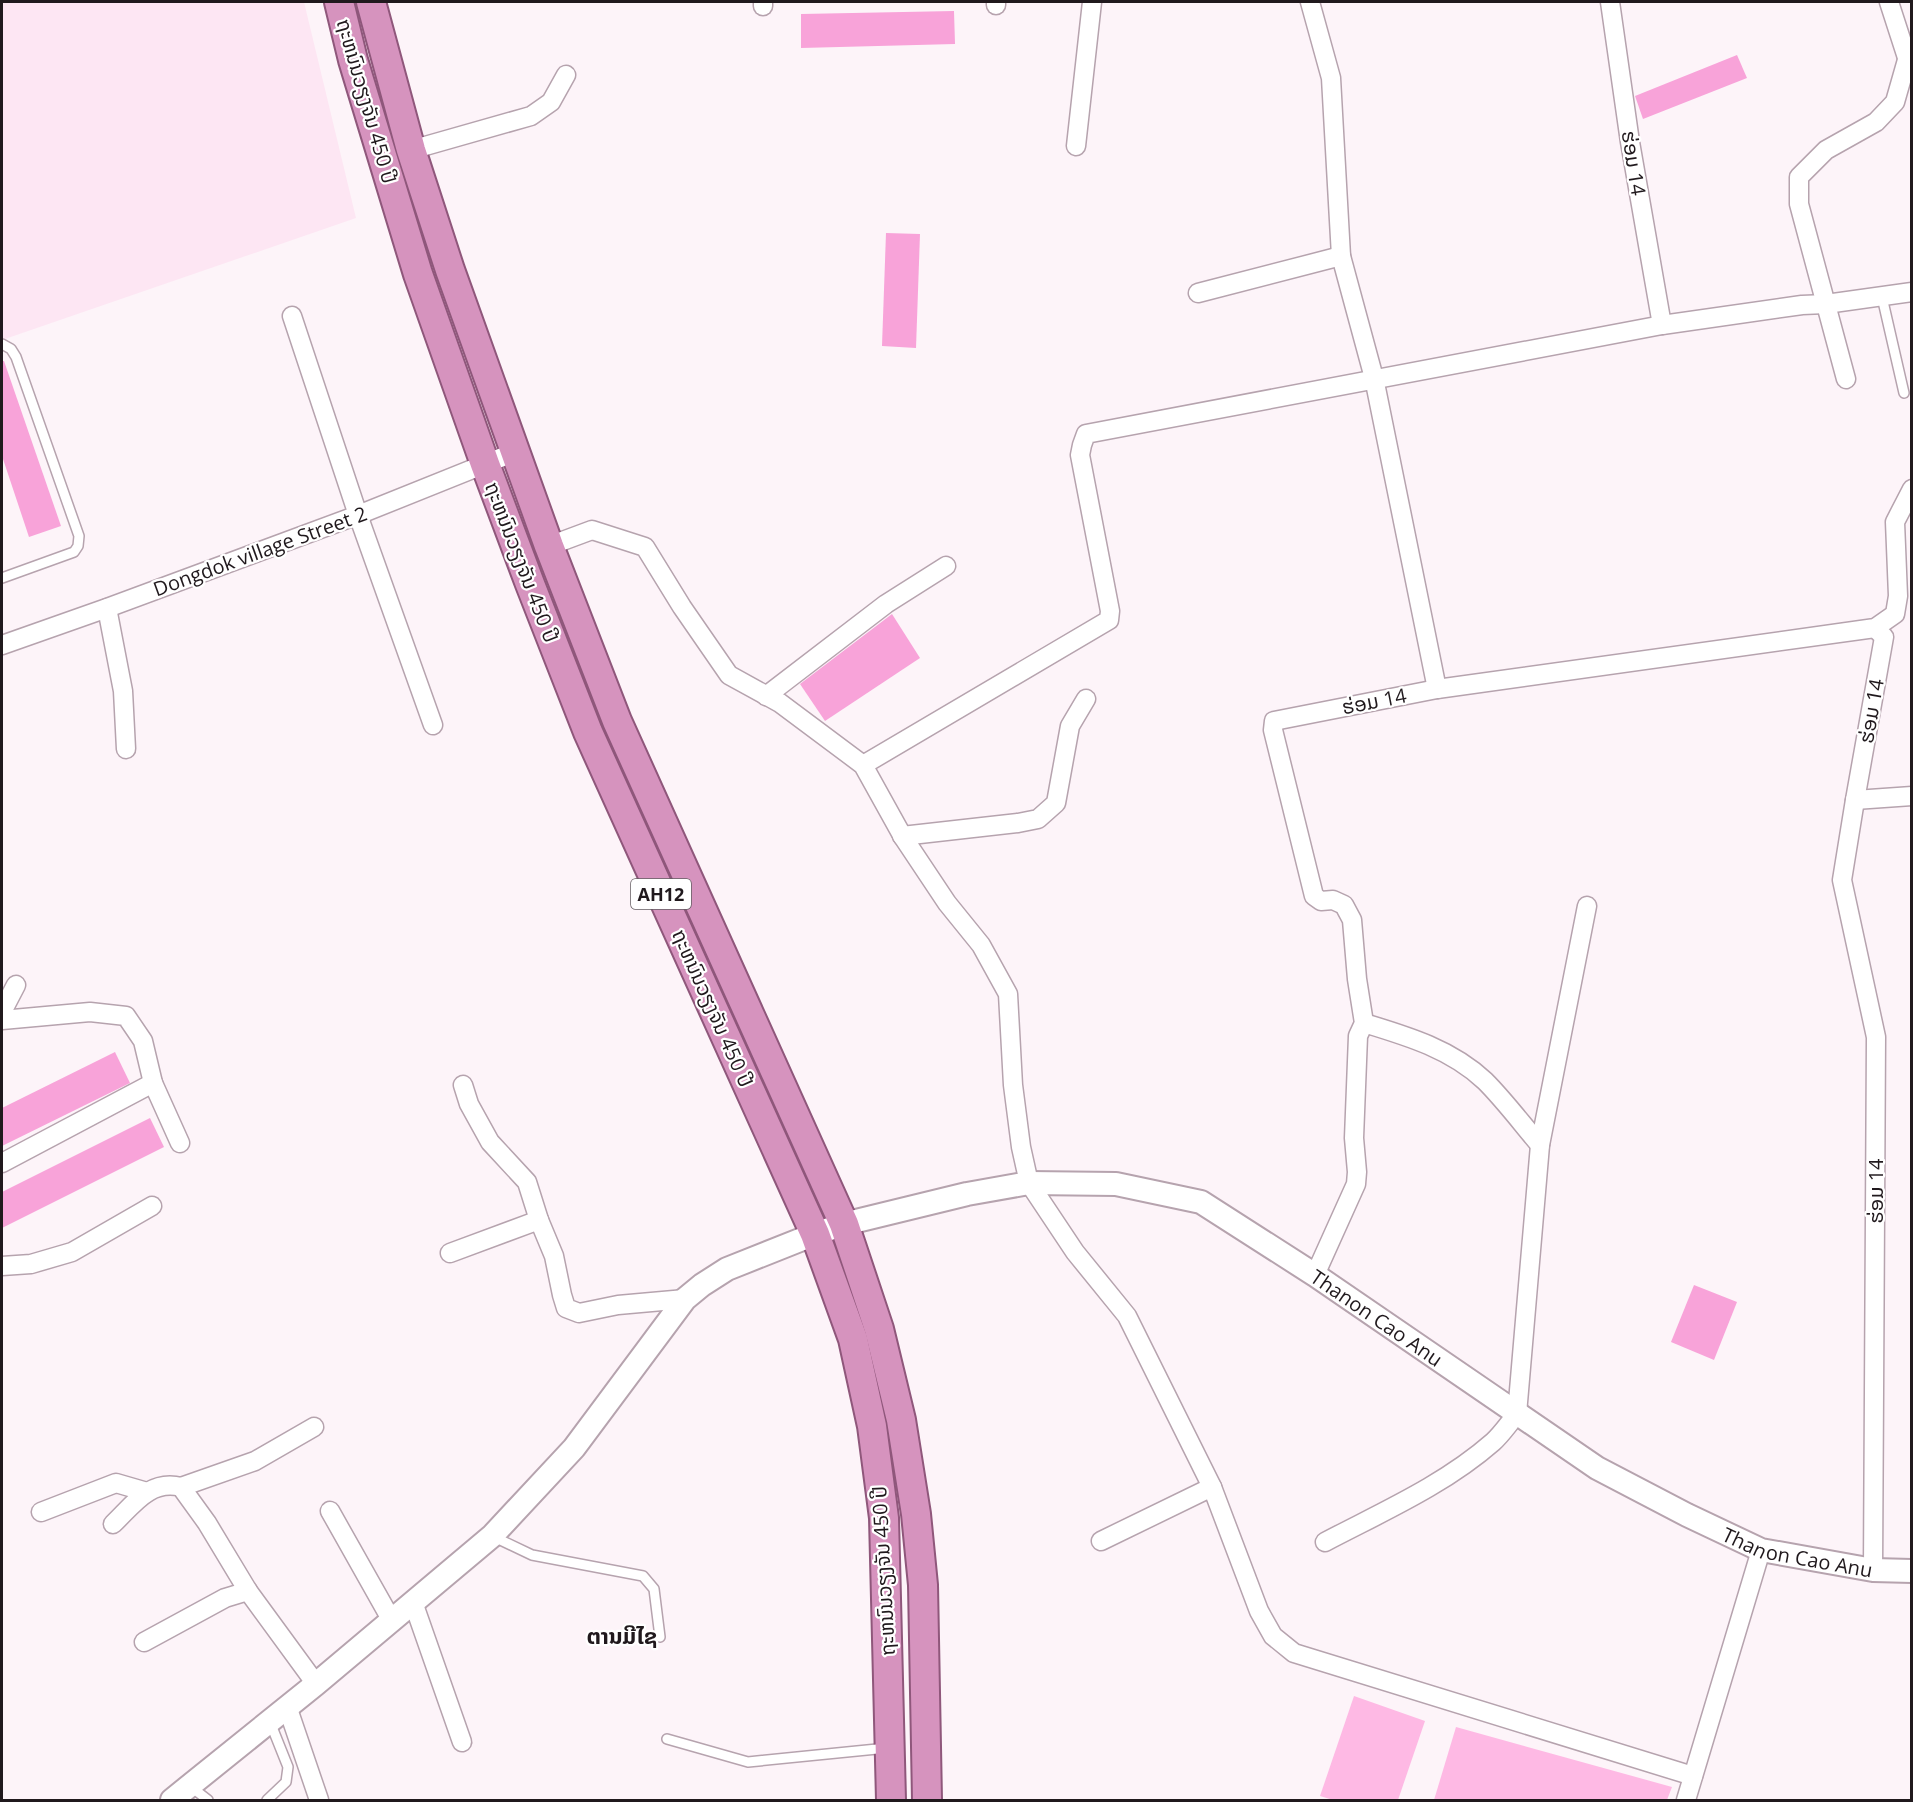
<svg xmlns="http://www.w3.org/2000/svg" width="1913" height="1802" viewBox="0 0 1913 1802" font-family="'Open Sans','Noto Sans Lao',sans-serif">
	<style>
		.built { fill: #fde6f3 }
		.water { fill: #feb9e4 }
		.building { fill: #f8a3d9 }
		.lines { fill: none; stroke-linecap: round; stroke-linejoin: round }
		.service-casing { stroke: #b6a3ae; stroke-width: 12 }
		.minor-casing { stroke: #b6a3ae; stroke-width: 21 }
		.tertiary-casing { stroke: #b6a3ae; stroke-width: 26 }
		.trunk-casing { stroke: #8f577b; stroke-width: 32 }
		.service { stroke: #fff; stroke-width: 9 }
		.minor { stroke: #fff; stroke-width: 18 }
		.tertiary { stroke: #fff; stroke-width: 22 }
		.trunk { stroke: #d693be; stroke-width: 28 }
		.labels { text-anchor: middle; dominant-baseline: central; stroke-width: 4.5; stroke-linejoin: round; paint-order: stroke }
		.shield { fill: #fff; stroke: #635e61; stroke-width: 1.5 }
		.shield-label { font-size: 18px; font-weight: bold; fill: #20191d }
		.street-label { font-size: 20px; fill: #20191d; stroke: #fff }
		.quarter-label { font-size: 22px; font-weight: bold; fill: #20191d; stroke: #fff }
	</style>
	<rect width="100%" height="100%" fill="#fdf4f9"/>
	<!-- built -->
	<polygon class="built" points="2,2 304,2 356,218 2,340"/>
	<!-- water -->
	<g class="water">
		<polygon points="1354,1696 1425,1721 1398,1800 1333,1800 1320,1796"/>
		<polygon points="1456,1727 1672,1787 1667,1800 1434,1800"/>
	</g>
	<!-- building -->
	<g class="building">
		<polygon points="954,11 955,44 801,48 801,14"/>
		<polygon points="1737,55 1747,78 1643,119 1635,96"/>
		<polygon points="886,233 920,234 916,348 882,346"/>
		<polygon points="2,361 4,361 61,526 29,537 2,456"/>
		<polygon points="892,614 920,658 825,721 800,684"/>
		<polygon points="115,1052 130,1083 2,1146 2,1108"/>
		<polygon points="150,1118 164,1147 2,1228 2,1192"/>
		<polygon points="1694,1285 1737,1302 1714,1360 1671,1342"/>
	</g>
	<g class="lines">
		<defs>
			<g id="service">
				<polyline points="1882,297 1904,393"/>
				<polyline points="2,344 11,349 16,357 79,536 78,546 74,552 2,578"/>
				<polyline points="492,1536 532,1555 643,1576 654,1589 660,1637"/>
				<polyline points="667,1739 748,1762 887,1748"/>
				<polyline points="190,1786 208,1800"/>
				<polyline points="267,1800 286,1782 288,1767 270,1722"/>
			</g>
			<g id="minor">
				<polyline points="763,2 763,6"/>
				<polyline points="1310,2 1331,78 1341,256 1374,378 1437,689"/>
				<polyline points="1610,2 1630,142 1662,325"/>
				<polyline points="1889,2 1911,70"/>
				<polyline points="996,5 996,2"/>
				<polyline points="1076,146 1092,2"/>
				<polyline points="411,150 531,116 551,102 566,75"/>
				<polyline points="1198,293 1341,256"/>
				<polyline points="292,316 358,515 433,725"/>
				<polyline points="1846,379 1799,204 1799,177 1826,150 1876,122 1895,102 1907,60 1912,58"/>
				<polyline points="549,546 592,530 645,547 682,607 729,675 780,703 863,765 903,837 947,903 981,945 1008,994 1013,1085 1021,1147 1029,1183 1075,1252 1127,1316 1212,1487 1259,1611 1273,1636 1294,1653 1693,1776"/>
				<polyline points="107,608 123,691 126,749"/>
				<polyline points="2,645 107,608 358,515 515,452"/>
				<polyline points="766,696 886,604 946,566"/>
				<polyline points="863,765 1109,620 1110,611 1080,455 1082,445 1086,434 1662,325 1802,305 1826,304 1912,292"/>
				<polyline points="1855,800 1912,796"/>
				<polyline points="902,836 1018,823 1038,819 1056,803 1070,726 1086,699"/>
				<polyline points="2,1012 16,985"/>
				<polyline points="2,1020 90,1012 126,1016 143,1041 153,1083"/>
				<path d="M1364,1023C1407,1036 1451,1049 1485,1081C1505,1101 1522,1124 1540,1145"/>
				<polyline points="463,1085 469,1104 490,1142 527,1182 539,1220 554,1256 562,1295 566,1308 579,1313 618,1305 685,1299"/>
				<polyline points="2,1163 153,1083 180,1143"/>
				<polyline points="450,1253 539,1220"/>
				<polyline points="2,1266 31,1264 72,1252 152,1206"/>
				<polyline points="1315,1275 1356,1184 1357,1172 1354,1138 1358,1036 1364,1023 1357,979 1352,920 1344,905 1333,900 1321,901 1314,896 1273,730 1274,721 1437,689 1875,628 1895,614 1898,596 1895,522 1912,489"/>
				<polyline points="181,1487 255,1461 314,1427"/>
				<polyline points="330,1511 392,1621"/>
				<polyline points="41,1512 116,1483 147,1492"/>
				<path d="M113,1524C133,1505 150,1479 181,1487L207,1523L248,1591L316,1684"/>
				<polyline points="1101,1541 1212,1487"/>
				<path d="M1325,1542C1382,1512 1444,1485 1493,1442C1502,1434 1509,1423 1517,1414L1540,1145L1587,906"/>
				<polyline points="1873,1570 1876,1037 1842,880 1855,800 1884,637 1875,628"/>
				<polyline points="413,1602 462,1742"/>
				<polyline points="144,1642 225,1598 248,1591"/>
				<polyline points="287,1706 319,1800"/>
				<polyline points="1686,1800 1761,1550"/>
			</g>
			<g id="tertiary">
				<path id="s1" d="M172,1800L316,1684L492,1536L574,1448L685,1299L702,1285L727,1269L815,1234L844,1224L967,1194L1029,1183L1116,1184L1201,1202L1315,1275L1597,1468L1687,1515L1761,1550L1873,1570L1912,1571"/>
			</g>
			<g id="trunk">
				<polyline points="339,2 353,60 418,274 485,464 530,584 588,732 815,1234 853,1339 872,1426 884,1518 891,1800"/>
				<polyline points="371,2 411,150 450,270 549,546 617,721 844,1224 879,1329 901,1420 916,1514 923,1585 927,1800"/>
			</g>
		</defs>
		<!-- service casing -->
		<use href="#service" class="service-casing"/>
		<!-- minor casing -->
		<use href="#minor" class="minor-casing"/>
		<!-- tertiary casing -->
		<use href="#tertiary" class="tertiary-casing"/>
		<!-- trunk casing -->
		<use href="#trunk" class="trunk-casing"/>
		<!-- service -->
		<use href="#service" class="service"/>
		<!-- minor -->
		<use href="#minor" class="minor"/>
		<!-- tertiary -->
		<use href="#tertiary" class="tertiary"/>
		<!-- trunk -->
		<use href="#trunk" class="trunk"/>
	</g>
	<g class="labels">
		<!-- shield labels -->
		<rect class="shield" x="631" y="879" width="60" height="30" rx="4.5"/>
		<g class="shield-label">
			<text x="661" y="894">AH12</text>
		</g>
		<!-- street labels -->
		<g class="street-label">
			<text transform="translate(367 101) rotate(74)">ຖະຫນົນວຽງຈັນ 450 ປີ</text>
			<text transform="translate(1634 163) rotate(81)">ຮ່ອມ 14</text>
			<text transform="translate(260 551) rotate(-20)">Dongdok village Street 2</text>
			<text transform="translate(522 562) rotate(69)">ຖະຫນົນວຽງຈັນ 450 ປີ</text>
			<text transform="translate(1374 701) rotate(-11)">ຮ່ອມ 14</text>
			<text transform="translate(1871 711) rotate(-80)">ຮ່ອມ 14</text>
			<text transform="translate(713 1008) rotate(66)">ຖະຫນົນວຽງຈັນ 450 ປີ</text>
			<text transform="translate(1875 1191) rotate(-90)">ຮ່ອມ 14</text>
			<text stroke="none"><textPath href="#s1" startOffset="1472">Thanon Cao Anu</textPath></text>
			<text stroke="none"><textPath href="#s1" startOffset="1958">Thanon Cao Anu</textPath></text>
			<text transform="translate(883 1571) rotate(-93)">ຖະຫນົນວຽງຈັນ 450 ປີ</text>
		</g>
		<!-- quarter labels -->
		<g class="quarter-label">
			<text x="622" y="1635">ຕານມີໄຊ</text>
		</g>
	</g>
	<!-- border -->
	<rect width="1913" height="1802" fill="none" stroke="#20191d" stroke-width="6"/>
</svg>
